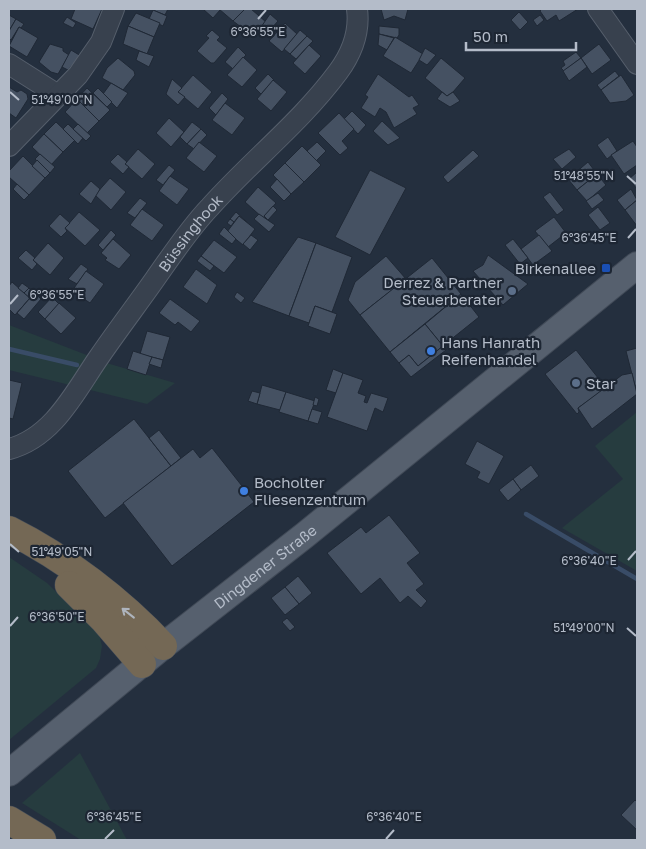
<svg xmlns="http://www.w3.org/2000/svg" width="646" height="849" viewBox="0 0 646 849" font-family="'Golos Text',sans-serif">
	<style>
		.green { fill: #263c3f }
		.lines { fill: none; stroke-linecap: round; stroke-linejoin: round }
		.stream { stroke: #394c67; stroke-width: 4.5 }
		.building { fill: #455162; stroke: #1f2835 }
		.minor-casing { stroke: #565f6c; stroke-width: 22 }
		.major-casing { stroke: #414a57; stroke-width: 28 }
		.highway-casing { stroke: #434c59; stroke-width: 29 }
		.minor { stroke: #38414e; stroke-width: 20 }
		.major { stroke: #56606e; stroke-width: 26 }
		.highway { stroke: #746855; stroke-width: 28 }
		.oneway { stroke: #aeb4bd }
		.ticks { fill: none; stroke: #b4bcc9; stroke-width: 2 }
		.transit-dot { fill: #1a4fb4; stroke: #1d2633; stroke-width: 2 }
		.service-dot { fill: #5c6f8a; stroke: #1d2633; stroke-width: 2 }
		.shop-dot { fill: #3f7fe0; stroke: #1d2633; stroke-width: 2 }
		.labels { text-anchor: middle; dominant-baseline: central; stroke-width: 4.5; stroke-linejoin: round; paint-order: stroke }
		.street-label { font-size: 15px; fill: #b4bcc9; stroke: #1d2633 }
		.poi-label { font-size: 15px; fill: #b4bcc9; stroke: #1d2633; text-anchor: start }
		.ticks-label { font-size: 12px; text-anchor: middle; fill: #b4bcc9; stroke: #1d2633; stroke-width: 4.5; stroke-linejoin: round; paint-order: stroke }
	</style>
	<rect width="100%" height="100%" fill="#242f3e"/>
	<!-- green -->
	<g class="green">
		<polygon points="9,325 110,364 175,383 147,404 9,370"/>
		<polygon points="637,412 637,571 562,528 623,479 595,446"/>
		<polygon points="9,557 47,583 99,634 102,646 100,659 96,668 9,740"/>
		<polygon points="80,753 127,840 81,840 22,803"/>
	</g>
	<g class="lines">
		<!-- stream -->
		<g class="stream">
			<polyline points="9,349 77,365"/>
			<polyline points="526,514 637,579"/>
		</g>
	</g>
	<!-- building -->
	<g class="building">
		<polygon points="75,9 102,9 93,29 71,19"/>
		<polygon points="150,9 168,9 165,15"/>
		<polygon points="203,9 219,9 220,10 213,18"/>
		<polygon points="219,9 245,9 233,21"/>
		<polygon points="245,9 251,9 266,22 253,36 233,21"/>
		<polygon points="381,9 408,9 405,20 394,16 384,20"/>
		<polygon points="542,9 578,9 559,21 556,15 547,21 540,11"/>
		<polygon points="153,10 167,16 163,26 149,19"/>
		<polygon points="519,12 528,22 520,30 511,20"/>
		<polygon points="136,13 160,23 154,37 128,26"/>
		<polygon points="270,14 278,21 265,36 259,30"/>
		<polygon points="9,15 16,19 9,31"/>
		<polygon points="540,15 544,20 537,26 533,20"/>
		<polygon points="67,17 76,23 73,28 63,23"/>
		<polygon points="16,19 24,24 21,28 19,27 11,40 9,38 9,31"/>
		<polygon points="285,23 297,34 282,52 269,41"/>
		<polygon points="128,26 154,37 147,54 123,44"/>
		<polygon points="379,26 399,28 399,35 397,38 379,34"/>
		<polygon points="19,27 38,38 27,57 9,46"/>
		<polygon points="212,30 220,37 217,40 227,48 214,63 211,63 197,51 209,38 206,36"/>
		<polygon points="300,30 307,36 290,54 284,49"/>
		<polygon points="379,34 394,38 387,50 378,45"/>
		<polygon points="307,36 313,41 296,59 290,54"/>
		<polygon points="395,37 423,54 411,73 383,56"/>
		<polygon points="50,44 63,48 63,51 69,55 58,74 51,72 39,62"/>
		<polygon points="599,44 611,60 592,74 581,58"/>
		<polygon points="309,45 321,56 305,74 293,63"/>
		<polygon points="238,47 246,55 233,69 225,62"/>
		<polygon points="425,48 436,55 427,65 419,60"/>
		<polygon points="71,50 81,56 68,70 62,67"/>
		<polygon points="139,51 154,56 149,67 136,60"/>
		<polygon points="576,52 581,58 564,71 561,68 565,65 563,61"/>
		<polygon points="243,57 257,70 242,87 227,75"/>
		<polygon points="118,58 134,71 135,75 123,90 102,78 107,68"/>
		<polygon points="441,58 465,78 453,92 447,96 425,78"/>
		<polygon points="581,58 587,67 569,81 563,71"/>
		<polygon points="615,71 619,76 601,90 597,85"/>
		<polygon points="268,74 274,80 261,94 255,88"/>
		<polygon points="378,74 409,97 412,95 419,105 413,108 417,114 394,128 386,112 380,108 375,117 361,108 368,97 365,95"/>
		<polygon points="193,75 212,92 198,109 178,92"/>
		<polygon points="621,75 634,95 626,101 610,103 601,90"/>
		<polygon points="172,79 182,88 178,92 185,97 178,105 166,94"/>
		<polygon points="273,80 287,92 271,111 257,99"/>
		<polygon points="111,83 128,93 117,108 103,94"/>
		<polygon points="9,87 17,92 21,90 27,94 28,99 16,118 9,113"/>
		<polygon points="87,88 110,110 99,121 77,99"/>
		<polygon points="98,88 112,102 107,107 93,93"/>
		<polygon points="442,92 447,96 453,92 460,101 450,107 437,99"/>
		<polygon points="222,93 228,99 216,115 209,108"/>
		<polygon points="77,99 99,121 87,133 65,112"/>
		<polygon points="225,103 245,118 232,135 212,120"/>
		<polygon points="352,111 366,125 358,134 344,119"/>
		<polygon points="339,113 354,129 342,141 348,148 340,155 318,133"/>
		<polygon points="169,118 184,132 171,147 156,133"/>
		<polygon points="382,121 400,138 388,145 373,131"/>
		<polygon points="56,122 75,140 63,152 44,134"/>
		<polygon points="192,122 201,129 187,144 180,137"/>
		<polygon points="68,124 83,138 78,144 63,129"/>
		<polygon points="78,124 91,136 86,141 73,129"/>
		<polygon points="201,129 207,135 194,149 187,144"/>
		<polygon points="44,134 63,152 51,165 32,147"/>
		<polygon points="608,137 617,151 607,159 597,145"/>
		<polygon points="633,141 637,147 637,165 624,174 611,155"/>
		<polygon points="199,142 217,156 204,172 186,158"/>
		<polygon points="317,142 326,151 316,161 307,151"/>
		<polygon points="302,146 321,165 304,182 285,163"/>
		<polygon points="138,149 155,164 142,179 125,164"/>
		<polygon points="569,149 576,157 562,169 553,159"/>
		<polygon points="473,150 479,156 448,183 443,177"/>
		<polygon points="40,154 55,167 50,173 35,159"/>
		<polygon points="118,154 127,162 125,164 129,167 123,174 110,162"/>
		<polygon points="23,156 45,178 29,195 9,177 9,171"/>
		<polygon points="37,160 50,173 45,178 32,166"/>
		<polygon points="588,162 597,174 577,190 568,179"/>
		<polygon points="285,163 304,182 291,194 273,175"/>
		<polygon points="169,165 175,170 163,185 156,180"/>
		<polygon points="370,170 406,188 370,255 335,237"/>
		<polygon points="637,172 637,189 629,179"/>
		<polygon points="597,174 606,185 587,201 577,190"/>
		<polygon points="170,176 189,189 177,205 159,191"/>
		<polygon points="110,178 126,192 111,210 95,195"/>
		<polygon points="277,179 291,194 284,201 270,187"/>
		<polygon points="91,181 100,189 91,204 79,194"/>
		<polygon points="17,184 29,195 24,200 13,189"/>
		<polygon points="258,187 276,203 263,218 245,202"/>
		<polygon points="631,189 637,200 625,210 617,200"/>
		<polygon points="550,192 564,210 557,215 543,197"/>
		<polygon points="598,193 604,200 592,209 586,201"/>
		<polygon points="140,198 147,203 135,218 127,213"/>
		<polygon points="637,200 637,226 625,210"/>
		<polygon points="273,206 277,210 268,220 264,216"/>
		<polygon points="598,207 610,223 600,230 588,215"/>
		<polygon points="142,209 164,225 152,241 130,225"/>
		<polygon points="79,212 100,230 85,246 65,228"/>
		<polygon points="236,212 248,223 239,216 234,222 230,219"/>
		<polygon points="60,214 70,223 65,228 67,231 61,237 49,226"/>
		<polygon points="259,214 275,225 269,232 254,219"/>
		<polygon points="239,216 255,229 243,245 227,232"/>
		<polygon points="554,217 566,233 548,247 535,231"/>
		<polygon points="230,219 234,222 231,226 227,223"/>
		<polygon points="224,227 236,239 232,244 219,234"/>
		<polygon points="111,230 116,235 103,250 98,245"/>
		<polygon points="251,235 258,240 250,250 243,244"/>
		<polygon points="539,235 552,251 533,265 521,249"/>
		<polygon points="298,237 316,243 289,316 252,302"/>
		<polygon points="113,239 131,255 119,269 105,260 107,258 101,253"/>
		<polygon points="513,239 528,258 520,264 505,245"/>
		<polygon points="214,240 237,257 224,273 201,256"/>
		<polygon points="48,243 64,258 50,275 33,260"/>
		<polygon points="316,243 352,257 332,312 315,306 309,323 289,316"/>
		<polygon points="26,250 35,258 33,260 37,264 32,270 18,258"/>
		<polygon points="488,255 528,284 503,305 473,271 483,265"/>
		<polygon points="201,256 214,266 210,271 197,261"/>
		<polygon points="386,256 406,279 360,315 348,300 355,282"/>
		<polygon points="432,258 461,294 390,352 360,315"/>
		<polygon points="81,264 88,269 77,284 68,279"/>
		<polygon points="196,269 217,285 207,304 183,287"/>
		<polygon points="86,271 104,284 90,303 72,291"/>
		<polygon points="12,282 30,298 15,315 9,309 9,286"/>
		<polygon points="22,283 29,288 24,293 18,288"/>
		<polygon points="29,288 41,299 24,319 17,313 30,298 24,293"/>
		<polygon points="237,292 245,298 241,303 234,297"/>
		<polygon points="461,294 479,317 444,345 447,349 446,350 425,324"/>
		<polygon points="52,297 59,304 45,319 38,312"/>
		<polygon points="170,299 200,321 191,332 178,322 175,325 159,313"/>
		<polygon points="59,303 76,318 61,334 45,319"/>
		<polygon points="315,306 337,314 330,334 308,326"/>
		<polygon points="425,324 443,346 418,366 409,355 399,363 390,352"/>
		<polygon points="147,331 170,337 163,360 140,354"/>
		<polygon points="443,346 446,350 411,377 399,363 409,355 418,366"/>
		<polygon points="637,348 637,386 635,386 626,351"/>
		<polygon points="576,350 606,388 578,408 579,412 577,414 545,374"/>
		<polygon points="133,351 152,357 146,375 127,369"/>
		<polygon points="152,357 163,360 161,368 149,364"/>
		<polygon points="333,369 343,373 336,393 326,390"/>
		<polygon points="343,373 363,380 358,393 366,396 364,402 367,403 371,393 388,398 383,412 375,408 367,431 327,417"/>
		<polygon points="632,373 637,394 592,429 578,408 622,375"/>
		<polygon points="9,380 22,383 13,419 9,418"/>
		<polygon points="262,385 286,392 280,410 257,404"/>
		<polygon points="252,391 260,393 257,404 248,401"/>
		<polygon points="286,392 315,401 308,421 279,412"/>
		<polygon points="315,397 319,399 317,406 313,405"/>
		<polygon points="312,409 322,412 318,424 308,421"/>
		<polygon points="134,419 171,466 105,518 68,471"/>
		<polygon points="159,430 181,458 171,466 149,438"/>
		<polygon points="477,441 504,456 489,484 477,478 480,472 465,464"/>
		<polygon points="212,448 242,486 243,485 250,492 248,494 254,502 172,566 123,503 193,449 200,458"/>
		<polygon points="531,465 539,476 521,490 513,479"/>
		<polygon points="513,479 521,490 508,501 499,490"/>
		<polygon points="389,515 420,553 407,563 424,584 416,590 427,601 421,608 408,596 400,603 380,578 361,594 327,553 361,527 366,533"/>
		<polygon points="298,576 312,593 299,604 285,587"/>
		<polygon points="285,587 299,604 285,615 271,598"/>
		<polygon points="287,618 295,627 290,631 282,622"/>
		<polygon points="635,800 637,802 637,830 621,815"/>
	</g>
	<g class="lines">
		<defs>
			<g id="minor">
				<polyline points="598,9 637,64"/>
				<polyline points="9,64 58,95"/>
				<polyline points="9,146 78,75 101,42 114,9"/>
				<path id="s1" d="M9,449C52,438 74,394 97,360C116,332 136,306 155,279C172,255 189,229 210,207C251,161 301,122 338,72C352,53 360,32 357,9"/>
			</g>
			<g id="major">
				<path id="s2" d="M9,773L163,646L305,535L637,265"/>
			</g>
			<g id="highway">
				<path d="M9,530C65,558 120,600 163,646"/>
				<polyline points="69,585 104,620 142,664"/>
				<polyline points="9,820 42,840"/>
			</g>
		</defs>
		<!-- minor casing -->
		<use href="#minor" class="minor-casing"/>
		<!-- major casing -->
		<use href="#major" class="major-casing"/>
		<!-- highway casing -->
		<use href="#highway" class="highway-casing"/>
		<!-- minor -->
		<use href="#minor" class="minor"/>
		<!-- major -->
		<use href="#major" class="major"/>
		<!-- highway -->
		<use href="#highway" class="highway"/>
	</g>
	<!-- one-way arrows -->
	<defs><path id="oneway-shaft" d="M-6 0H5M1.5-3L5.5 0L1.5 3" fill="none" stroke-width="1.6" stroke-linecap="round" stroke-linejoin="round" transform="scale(1.25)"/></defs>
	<use class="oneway" href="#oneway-shaft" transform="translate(128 613) rotate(-142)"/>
	<!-- ticks -->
	<path class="ticks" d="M258,19L266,10M10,92L19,100M627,176L636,184M628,238L636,229M10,304L18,295M10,544L19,552M628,560L636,551M10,626L18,617M627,628L636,636M105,839L114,830M386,839L394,830"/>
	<!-- markers -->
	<rect class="transit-dot" x="601" y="263" width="10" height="10" rx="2.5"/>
	<g class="service-dot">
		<circle cx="512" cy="291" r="5"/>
		<circle cx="576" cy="383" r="5"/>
	</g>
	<g class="shop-dot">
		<circle cx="431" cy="351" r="5"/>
		<circle cx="244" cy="491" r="5"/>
	</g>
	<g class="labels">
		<!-- street labels -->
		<g class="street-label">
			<text stroke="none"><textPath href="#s1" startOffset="286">Büssinghook</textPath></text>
			<text stroke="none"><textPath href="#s2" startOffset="329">Dingdener Straße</textPath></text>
		</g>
		<!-- poi labels -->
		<g class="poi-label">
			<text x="596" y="268" text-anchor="end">Birkenallee</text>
			<text x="502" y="282" text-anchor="end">Derrez &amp; Partner<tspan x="502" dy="17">Steuerberater</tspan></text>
			<text x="441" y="342">Hans Hanrath<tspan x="441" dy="17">Reifenhandel</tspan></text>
			<text x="586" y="383">Star</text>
			<text x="254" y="482">Bocholter<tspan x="254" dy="17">Fliesenzentrum</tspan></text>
		</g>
	</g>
	<g class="ticks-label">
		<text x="258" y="36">6°36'55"E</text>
		<text x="62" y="104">51°49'00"N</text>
		<text x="584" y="180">51°48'55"N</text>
		<text x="589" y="242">6°36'45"E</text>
		<text x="57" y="299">6°36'55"E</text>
		<text x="62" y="556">51°49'05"N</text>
		<text x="589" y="565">6°36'40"E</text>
		<text x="57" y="621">6°36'50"E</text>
		<text x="584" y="632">51°49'00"N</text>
		<text x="114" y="821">6°36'45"E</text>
		<text x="394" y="821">6°36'40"E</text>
	</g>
	<!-- border -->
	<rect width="646" height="849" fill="none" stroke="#b4bcc9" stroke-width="20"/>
	<!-- scale -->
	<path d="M466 42v8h110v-8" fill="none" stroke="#b4bcc9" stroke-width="2.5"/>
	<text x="473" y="42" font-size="15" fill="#b4bcc9" stroke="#1d2633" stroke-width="4" paint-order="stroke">50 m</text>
</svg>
